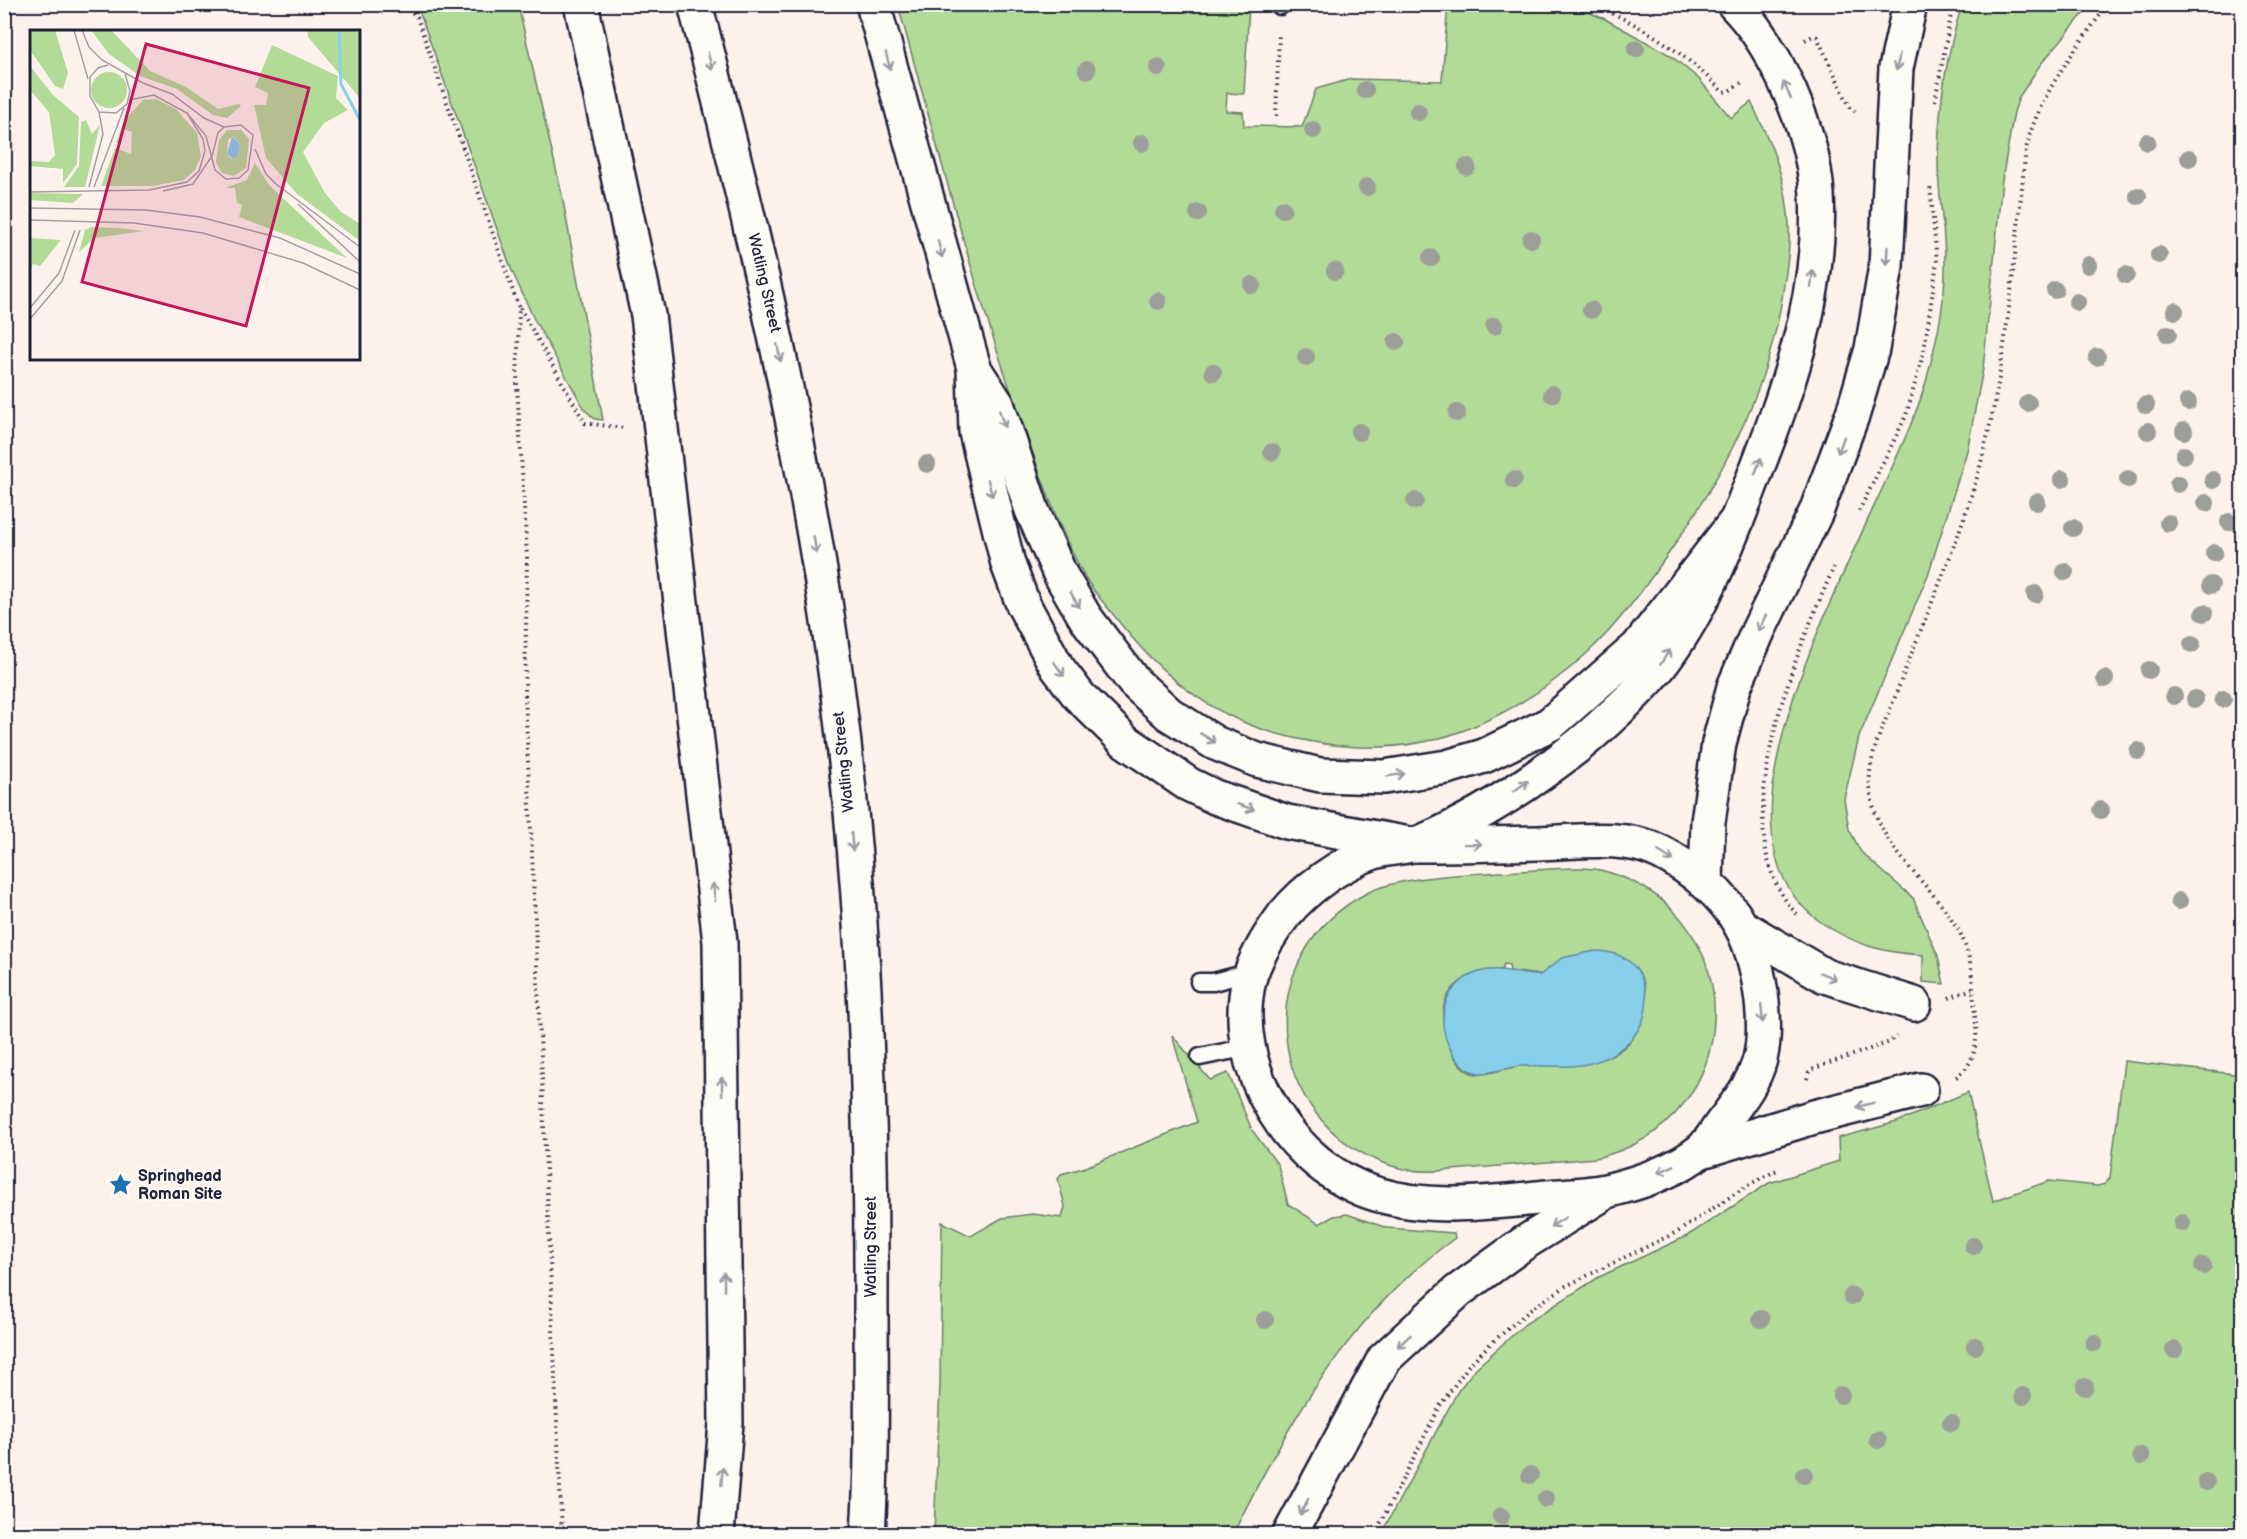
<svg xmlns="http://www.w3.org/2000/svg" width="2247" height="1539" viewBox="0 0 2247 1539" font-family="'Balsamiq Sans',sans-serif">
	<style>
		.green { fill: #b2db98; stroke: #6a7e6a; stroke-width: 1.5; fill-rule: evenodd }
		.water { fill: #88cfea; stroke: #5f8aa4; stroke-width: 1.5 }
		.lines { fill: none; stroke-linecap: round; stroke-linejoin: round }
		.service-casing { stroke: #22223b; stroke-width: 21 }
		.minor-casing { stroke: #22223b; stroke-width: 38 }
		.primary-casing { stroke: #22223b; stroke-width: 38 }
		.trunk-casing { stroke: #22223b; stroke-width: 38 }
		.path { stroke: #22223b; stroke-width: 4; stroke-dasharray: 1.5 4.5; stroke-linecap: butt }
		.service { stroke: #fdfcf7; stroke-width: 16 }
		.minor { stroke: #fdfcf7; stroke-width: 33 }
		.primary { stroke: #fdfcf7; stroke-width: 33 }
		.trunk { stroke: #fdfcf7; stroke-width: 33 }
		.tree { fill: #9c9e9a }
		.oneway { stroke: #9a9aa2 }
		.labels { text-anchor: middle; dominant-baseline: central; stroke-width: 4.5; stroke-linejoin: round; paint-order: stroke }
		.street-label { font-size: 16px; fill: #22223b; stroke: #fdfcf7 }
		.poi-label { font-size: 16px; font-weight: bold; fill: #22223b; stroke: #fdfcf7; text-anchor: start }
		.inset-river { fill: none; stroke: #88cfea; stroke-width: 3 }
		.inset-road { fill: none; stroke: #a59fa5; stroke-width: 1.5 }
		.view { fill: #c2185b; fill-opacity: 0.15; stroke: #c2185b; stroke-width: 3 }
		.inset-edge { fill: none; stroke: #22223b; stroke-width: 3 }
	</style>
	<rect width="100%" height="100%" fill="#fcf2eb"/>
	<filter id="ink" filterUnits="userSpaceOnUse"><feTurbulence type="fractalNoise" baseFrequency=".0167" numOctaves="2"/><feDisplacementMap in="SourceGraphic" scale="12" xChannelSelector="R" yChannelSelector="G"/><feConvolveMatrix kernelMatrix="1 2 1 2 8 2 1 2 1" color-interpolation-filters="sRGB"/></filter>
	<g filter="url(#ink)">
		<!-- green -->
		<g class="green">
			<path d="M1448,4H1568L1575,7L1605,19L1670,55L1699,79L1731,118L1751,102C1769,139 1784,172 1788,213C1791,238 1788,261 1784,285C1771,384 1727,469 1671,550C1645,587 1619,624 1585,655C1550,687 1506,714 1462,731C1401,754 1335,750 1274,733C1207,714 1158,672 1116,618C1107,606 1096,595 1088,582C1061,536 1043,482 1025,431C974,292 938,147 898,5H1249L1244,94L1227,93L1226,111L1243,112L1244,126L1302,127L1316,89L1351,79L1442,81Z"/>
			<polygon points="417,5 518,5 562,195 603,420 595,419 585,410 534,319 512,271"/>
			<path d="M1962,5H2091L2040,65L2019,97L2014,112L2002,180L1983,369L1967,451L1928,575L1859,737L1844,799L1849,829L1861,852L1913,898L1938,956L1944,984L1923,982V955C1884,953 1855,945 1822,923C1672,823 1899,497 1928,374C1937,338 1946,299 1945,262C1945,226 1937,190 1938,154C1939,104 1947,52 1962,5Z"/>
			<path d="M1549,869C1568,868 1589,866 1608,872C1756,917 1747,1124 1596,1158C1559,1161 1523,1164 1487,1167C1456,1169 1422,1176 1392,1166C1263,1124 1246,954 1369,892C1407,873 1503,873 1549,869ZM1613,953C1632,961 1647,976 1645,997C1640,1074 1577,1062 1521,1066C1507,1067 1493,1074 1480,1074C1455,1075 1442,1034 1443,1014C1444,984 1475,968 1502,970L1504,964L1509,965L1510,971L1540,975Z"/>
			<path d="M1172,1035L1210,1080L1228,1073L1252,1130L1278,1165L1288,1204L1319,1224L1334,1216L1347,1214L1387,1228L1454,1233L1455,1238C1352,1312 1288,1422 1233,1534H934L940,1385L942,1222L971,1236L1002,1218L1033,1214L1062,1218L1065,1206L1058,1179L1061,1174L1083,1168L1197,1122Z"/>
			<polygon points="2124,1061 2242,1075 2242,1534 1381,1534 1458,1391 1475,1369 1525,1324 1599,1277 1687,1236 1769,1183 1839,1161 1838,1138 1897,1122 1968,1092 1993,1201 2049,1181 2097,1186 2105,1184 2110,1178"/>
		</g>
		<!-- water -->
		<path class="water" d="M1595,951C1613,951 1632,958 1640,975C1662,1020 1624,1059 1581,1065C1561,1068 1541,1065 1522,1066C1505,1067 1484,1078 1469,1070C1455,1063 1444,1040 1443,1024C1441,991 1467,968 1500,970C1514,971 1526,976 1540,975L1562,958Z"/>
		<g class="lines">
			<defs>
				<g id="service">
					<polyline points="1280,6 1280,4"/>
					<polyline points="1199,982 1213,982 1252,972"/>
					<polyline points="1200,1057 1249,1047"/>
				</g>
				<g id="minor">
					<polyline points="1741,926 1825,976 1914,1004"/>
					<polyline points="1702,1151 1814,1117 1921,1090"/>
				</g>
				<g id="primary">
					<path d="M1415,845C1456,845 1497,844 1538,843C1577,842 1624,834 1660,852C1692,868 1724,895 1741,926C1759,959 1769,1023 1760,1059C1754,1083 1737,1103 1723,1122C1716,1131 1709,1144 1700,1151C1677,1170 1638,1183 1610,1190C1590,1195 1568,1195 1548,1197C1493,1202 1431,1211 1376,1194C1292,1168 1228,1068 1249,980C1255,957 1270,934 1284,915C1306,888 1341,863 1374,852C1390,847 1407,848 1422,842C1478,818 1532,782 1579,745C1601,727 1642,689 1659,667C1699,616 1725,552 1748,492C1785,397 1823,297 1817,194C1813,133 1777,48 1734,4"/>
					<polyline points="1706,882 1708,822 1719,743 1734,687 1758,631 1816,512 1853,413 1872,349 1886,266 1896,68 1910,4"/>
					<polyline points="1290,1534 1384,1359 1458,1291 1524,1243 1601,1195"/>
				</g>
				<g id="trunk">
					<polyline points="581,4 648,315 720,942 726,1423 717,1534"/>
					<path d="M695,4C749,213 799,422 830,635C862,855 872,1079 871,1301C871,1379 873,1457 868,1534"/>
					<polyline points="873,4 974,368 976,432 1008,564 1023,604 1057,667 1079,696 1125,741 1188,784 1215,797 1287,822 1415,845"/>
					<polyline points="975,370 997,404 1032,510 1060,574 1085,617 1134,682 1169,714 1215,743 1257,760 1320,775 1384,777 1447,767 1484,756 1550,724 1638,647 1737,520"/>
				</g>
			</defs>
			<!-- service casing -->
			<use href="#service" class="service-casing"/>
			<!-- minor casing -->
			<use href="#minor" class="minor-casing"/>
			<!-- primary casing -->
			<use href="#primary" class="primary-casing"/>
			<!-- trunk casing -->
			<use href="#trunk" class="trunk-casing"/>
			<!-- path -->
			<g class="path">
				<polyline points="404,4 417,17 519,308 517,385 527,557 525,694 562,1534"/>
				<path d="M1590,4C1642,24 1685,53 1723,92L1729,91L1744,81"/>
				<polyline points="1805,40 1813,36 1817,37 1850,107 1857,113"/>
				<polyline points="1935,101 1953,4"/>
				<polyline points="1276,116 1279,33"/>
				<polyline points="520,308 585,423 625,428"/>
				<polyline points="1859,511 1906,416 1924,351 1937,262 1930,185"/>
				<path d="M1797,914C1718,834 1796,653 1834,567"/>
				<polyline points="1949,998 1972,989"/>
				<path d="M1956,1077C1977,1063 1978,1038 1975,1015C1972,986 1974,961 1960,933C1932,881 1876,850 1870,788C1867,757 1884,725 1895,697C1922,623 1956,550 1978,474C2007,369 2014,257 2026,149C2038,95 2076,49 2108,4"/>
				<polyline points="1807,1079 1809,1072 1815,1068 1890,1042 1896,1036"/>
				<polyline points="1375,1534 1441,1404 1469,1365 1489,1345 1530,1310 1566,1286 1679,1231 1748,1185 1777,1170"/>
			</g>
			<!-- service -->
			<use href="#service" class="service"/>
			<!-- minor -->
			<use href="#minor" class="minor"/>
			<!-- primary -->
			<use href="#primary" class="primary"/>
			<!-- trunk -->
			<use href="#trunk" class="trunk"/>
		</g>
		<!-- trees -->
		<g class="tree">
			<circle cx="1636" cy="49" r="9"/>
			<circle cx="1158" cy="68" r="9"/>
			<circle cx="1087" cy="70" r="9"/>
			<circle cx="1365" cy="90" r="9"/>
			<circle cx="1418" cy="112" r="9"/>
			<circle cx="1313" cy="130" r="9"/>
			<circle cx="2147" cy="142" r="9"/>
			<circle cx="1142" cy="143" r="9"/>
			<circle cx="2189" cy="158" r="9"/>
			<circle cx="1467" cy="167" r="9"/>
			<circle cx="1367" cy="187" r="9"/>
			<circle cx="2138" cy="196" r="9"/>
			<circle cx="1283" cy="209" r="9"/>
			<circle cx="1198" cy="213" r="9"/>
			<circle cx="1531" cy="239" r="9"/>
			<circle cx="2159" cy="255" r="9"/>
			<circle cx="1431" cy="258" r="9"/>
			<circle cx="2088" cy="265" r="9"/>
			<circle cx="1335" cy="271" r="9"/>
			<circle cx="2126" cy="275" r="9"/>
			<circle cx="1252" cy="285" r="9"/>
			<circle cx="2055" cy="290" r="9"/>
			<circle cx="1158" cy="301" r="9"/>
			<circle cx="2077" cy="302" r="9"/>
			<circle cx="1591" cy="310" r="9"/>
			<circle cx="2175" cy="311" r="9"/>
			<circle cx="1494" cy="326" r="9"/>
			<circle cx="2168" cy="334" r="9"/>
			<circle cx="1396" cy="342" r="9"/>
			<circle cx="1306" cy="357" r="9"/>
			<circle cx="2097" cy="357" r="9"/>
			<circle cx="1213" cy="372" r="9"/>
			<circle cx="1552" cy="394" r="9"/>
			<circle cx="2188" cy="402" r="9"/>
			<circle cx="2028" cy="403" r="9"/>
			<circle cx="2146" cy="405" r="9"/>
			<circle cx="1457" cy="413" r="9"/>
			<circle cx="2148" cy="431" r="9"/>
			<circle cx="2184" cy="431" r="9"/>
			<circle cx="1359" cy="432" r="9"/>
			<circle cx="1272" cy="452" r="9"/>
			<circle cx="2184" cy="455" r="9"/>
			<circle cx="927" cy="464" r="9"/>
			<circle cx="2062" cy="479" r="9"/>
			<circle cx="2128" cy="479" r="9"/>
			<circle cx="1514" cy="480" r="9"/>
			<circle cx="2213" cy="480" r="9"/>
			<circle cx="2178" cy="484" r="9"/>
			<circle cx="1415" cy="501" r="9"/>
			<circle cx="2037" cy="502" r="9"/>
			<circle cx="2206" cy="503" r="9"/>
			<circle cx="2229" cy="522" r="9"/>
			<circle cx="2168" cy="523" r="9"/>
			<circle cx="2073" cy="528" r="9"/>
			<circle cx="2214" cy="553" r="9"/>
			<circle cx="2065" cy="572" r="9"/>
			<circle cx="2211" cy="585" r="9"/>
			<circle cx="2035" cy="594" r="9"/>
			<circle cx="2204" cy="613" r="9"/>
			<circle cx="2192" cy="644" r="9"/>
			<circle cx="2149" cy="670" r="9"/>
			<circle cx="2105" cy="679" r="9"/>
			<circle cx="2174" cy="696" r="9"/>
			<circle cx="2195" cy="699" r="9"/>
			<circle cx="2223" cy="699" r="9"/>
			<circle cx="2138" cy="751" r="9"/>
			<circle cx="2101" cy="810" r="9"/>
			<circle cx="2179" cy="901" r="9"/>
			<circle cx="2182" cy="1223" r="9"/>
			<circle cx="1973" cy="1246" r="9"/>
			<circle cx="2203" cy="1266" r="9"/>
			<circle cx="1852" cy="1296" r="9"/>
			<circle cx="1761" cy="1319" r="9"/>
			<circle cx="1265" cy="1320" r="9"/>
			<circle cx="2094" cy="1343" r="9"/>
			<circle cx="1975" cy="1346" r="9"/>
			<circle cx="2174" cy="1350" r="9"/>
			<circle cx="2085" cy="1387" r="9"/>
			<circle cx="1841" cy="1395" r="9"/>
			<circle cx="2023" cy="1396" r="9"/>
			<circle cx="1951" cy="1423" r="9"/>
			<circle cx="1878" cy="1440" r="9"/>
			<circle cx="2141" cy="1456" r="9"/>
			<circle cx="1530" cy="1475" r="9"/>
			<circle cx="1804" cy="1475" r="9"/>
			<circle cx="2206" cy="1482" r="9"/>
			<circle cx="1546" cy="1499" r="9"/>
			<circle cx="1501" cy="1516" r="9"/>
		</g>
		<!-- one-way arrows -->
		<defs><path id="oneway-shaft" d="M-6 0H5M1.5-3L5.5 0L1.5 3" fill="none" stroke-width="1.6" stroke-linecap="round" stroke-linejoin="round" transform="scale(1.5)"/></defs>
		<g class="oneway">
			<use href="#oneway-shaft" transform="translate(710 61) rotate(76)"/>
			<use href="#oneway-shaft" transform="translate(888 61) rotate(75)"/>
			<use href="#oneway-shaft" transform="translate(1898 62) rotate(101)"/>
			<use href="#oneway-shaft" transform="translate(1787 90) rotate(-115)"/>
			<use href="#oneway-shaft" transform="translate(940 249) rotate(75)"/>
			<use href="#oneway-shaft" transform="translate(1887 256) rotate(93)"/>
			<use href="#oneway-shaft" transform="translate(1812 279) rotate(-83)"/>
			<use href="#oneway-shaft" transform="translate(779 353) rotate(78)"/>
			<use href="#oneway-shaft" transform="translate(1002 419) rotate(72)"/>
			<use href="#oneway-shaft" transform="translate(1841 445) rotate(110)"/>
			<use href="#oneway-shaft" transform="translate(1758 466) rotate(-69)"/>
			<use href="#oneway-shaft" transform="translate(990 488) rotate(76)"/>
			<use href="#oneway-shaft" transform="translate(815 545) rotate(81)"/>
			<use href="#oneway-shaft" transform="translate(1075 600) rotate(60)"/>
			<use href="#oneway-shaft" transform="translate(1762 623) rotate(117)"/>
			<use href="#oneway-shaft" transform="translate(1665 657) rotate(-58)"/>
			<use href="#oneway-shaft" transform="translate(1059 669) rotate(55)"/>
			<use href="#oneway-shaft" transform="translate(1208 738) rotate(31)"/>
			<use href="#oneway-shaft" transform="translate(1396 775) rotate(-9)"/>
			<use href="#oneway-shaft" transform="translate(1521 786) rotate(-35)"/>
			<use href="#oneway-shaft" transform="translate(1246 807) rotate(19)"/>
			<use href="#oneway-shaft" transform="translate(852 842) rotate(85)"/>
			<use href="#oneway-shaft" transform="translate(1473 844) rotate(-1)"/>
			<use href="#oneway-shaft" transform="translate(1666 856) rotate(32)"/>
			<use href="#oneway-shaft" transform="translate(714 892) rotate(-97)"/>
			<use href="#oneway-shaft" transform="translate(1828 976) rotate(23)"/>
			<use href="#oneway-shaft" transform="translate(1762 1014) rotate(85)"/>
			<use href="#oneway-shaft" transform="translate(722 1086) rotate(-91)"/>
			<use href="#oneway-shaft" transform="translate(1865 1105) rotate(165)"/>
			<use href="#oneway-shaft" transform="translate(1666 1169) rotate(156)"/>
			<use href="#oneway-shaft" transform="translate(1558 1222) rotate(148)"/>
			<use href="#oneway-shaft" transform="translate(724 1281) rotate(-91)"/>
			<use href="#oneway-shaft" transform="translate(1404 1341) rotate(137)"/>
			<use href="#oneway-shaft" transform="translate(722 1476) rotate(-86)"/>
			<use href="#oneway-shaft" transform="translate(1304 1507) rotate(117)"/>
		</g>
	</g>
	<!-- icons -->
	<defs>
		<symbol id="sight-bare" viewBox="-9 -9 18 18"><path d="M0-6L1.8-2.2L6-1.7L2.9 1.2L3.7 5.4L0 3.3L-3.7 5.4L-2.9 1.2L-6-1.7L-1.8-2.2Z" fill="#1f6fb2" stroke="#fdfcf7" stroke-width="2.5" paint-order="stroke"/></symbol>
	</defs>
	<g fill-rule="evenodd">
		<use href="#sight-bare" x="104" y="1168" width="33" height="33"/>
	</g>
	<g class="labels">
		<!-- street labels -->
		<g class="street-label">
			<text transform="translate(764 283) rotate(77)">Watling Street</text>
			<text transform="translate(844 762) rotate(-96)">Watling Street</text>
			<text transform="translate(871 1247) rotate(-90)">Watling Street</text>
		</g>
		<!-- poi labels -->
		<g class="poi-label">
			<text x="138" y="1176">Springhead<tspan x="138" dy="18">Roman Site</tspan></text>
		</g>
	</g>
	<!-- overview -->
	<g transform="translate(30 30)">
		<rect width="330" height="330" fill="#fcf2eb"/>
		<path d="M0,0H25L38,43L33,59L25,56L0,20ZM61,0H81L120,41L156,57L188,79L209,74L211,76L197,88L183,85L147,59L110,46L79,24ZM277,0H330V68L278,7ZM242,15L308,46L306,68L318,80L294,93L273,122L295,163L311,182L330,194V211L267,164L236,128L224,75H236L238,63L225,57ZM0,36L23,65L49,87L47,134L33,153V139L0,136V131L19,132L25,125L19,82L0,60ZM61 60a18 18 0 1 1 36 0a18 18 0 1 1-36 0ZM126,69L146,79L167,103L171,126L165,140L154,150L122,156H71L85,118L101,124L102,102L93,99L90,113H86L94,91L113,70ZM56,90L62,104L70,95L55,157H34L49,136L51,92ZM197,100H211L219,109L216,138L204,146L192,143L186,132L189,110ZM203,106L210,114L208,126L202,129L197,125L198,110ZM225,133L239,155L317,228L209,187L212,175L207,173L205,158H195L217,150ZM0,163L53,164L43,173L0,170ZM61,197L89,198L114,201L64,208L49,222L55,200ZM0,208L31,210L10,236L3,234L0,240Z" fill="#b2db98" fill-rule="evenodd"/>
		<path d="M202,106L210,114L208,126L203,129L197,124Z" fill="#88cfea"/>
		<path class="inset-river" d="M309,0L311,54L330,90"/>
		<path class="inset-road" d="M44,0L58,49M52,0L59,17L72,30L113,53L142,64L174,88L194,97M78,35L68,38L60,47V66L69,82L86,83L97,74L100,61L95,44M99,70L124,65L157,83L176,106L185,140L196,149L209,148L218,140L223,105L211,95L194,97L188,103L182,126M225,119L236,144L246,154L330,217M59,157L73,104L69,82M64,157L94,78M133,161L163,154L182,126M0,162L119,160L157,152L169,141L175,121L173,109L157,83M268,174L330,232M0,178L116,180L170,187L250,208L330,244M0,190L104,193L173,203L273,233L330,260M0,278L29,243L45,200M0,289L32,251L50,200"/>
		<path class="view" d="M116,14L279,58L216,296L52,252Z"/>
		<rect width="330" height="330" class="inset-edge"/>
	</g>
	<!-- margin -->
	<rect width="2247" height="1539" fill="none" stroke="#fdfcf7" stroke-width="24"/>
	<rect x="12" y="12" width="2223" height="1515" fill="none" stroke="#22223b" stroke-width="2" filter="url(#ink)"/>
</svg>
